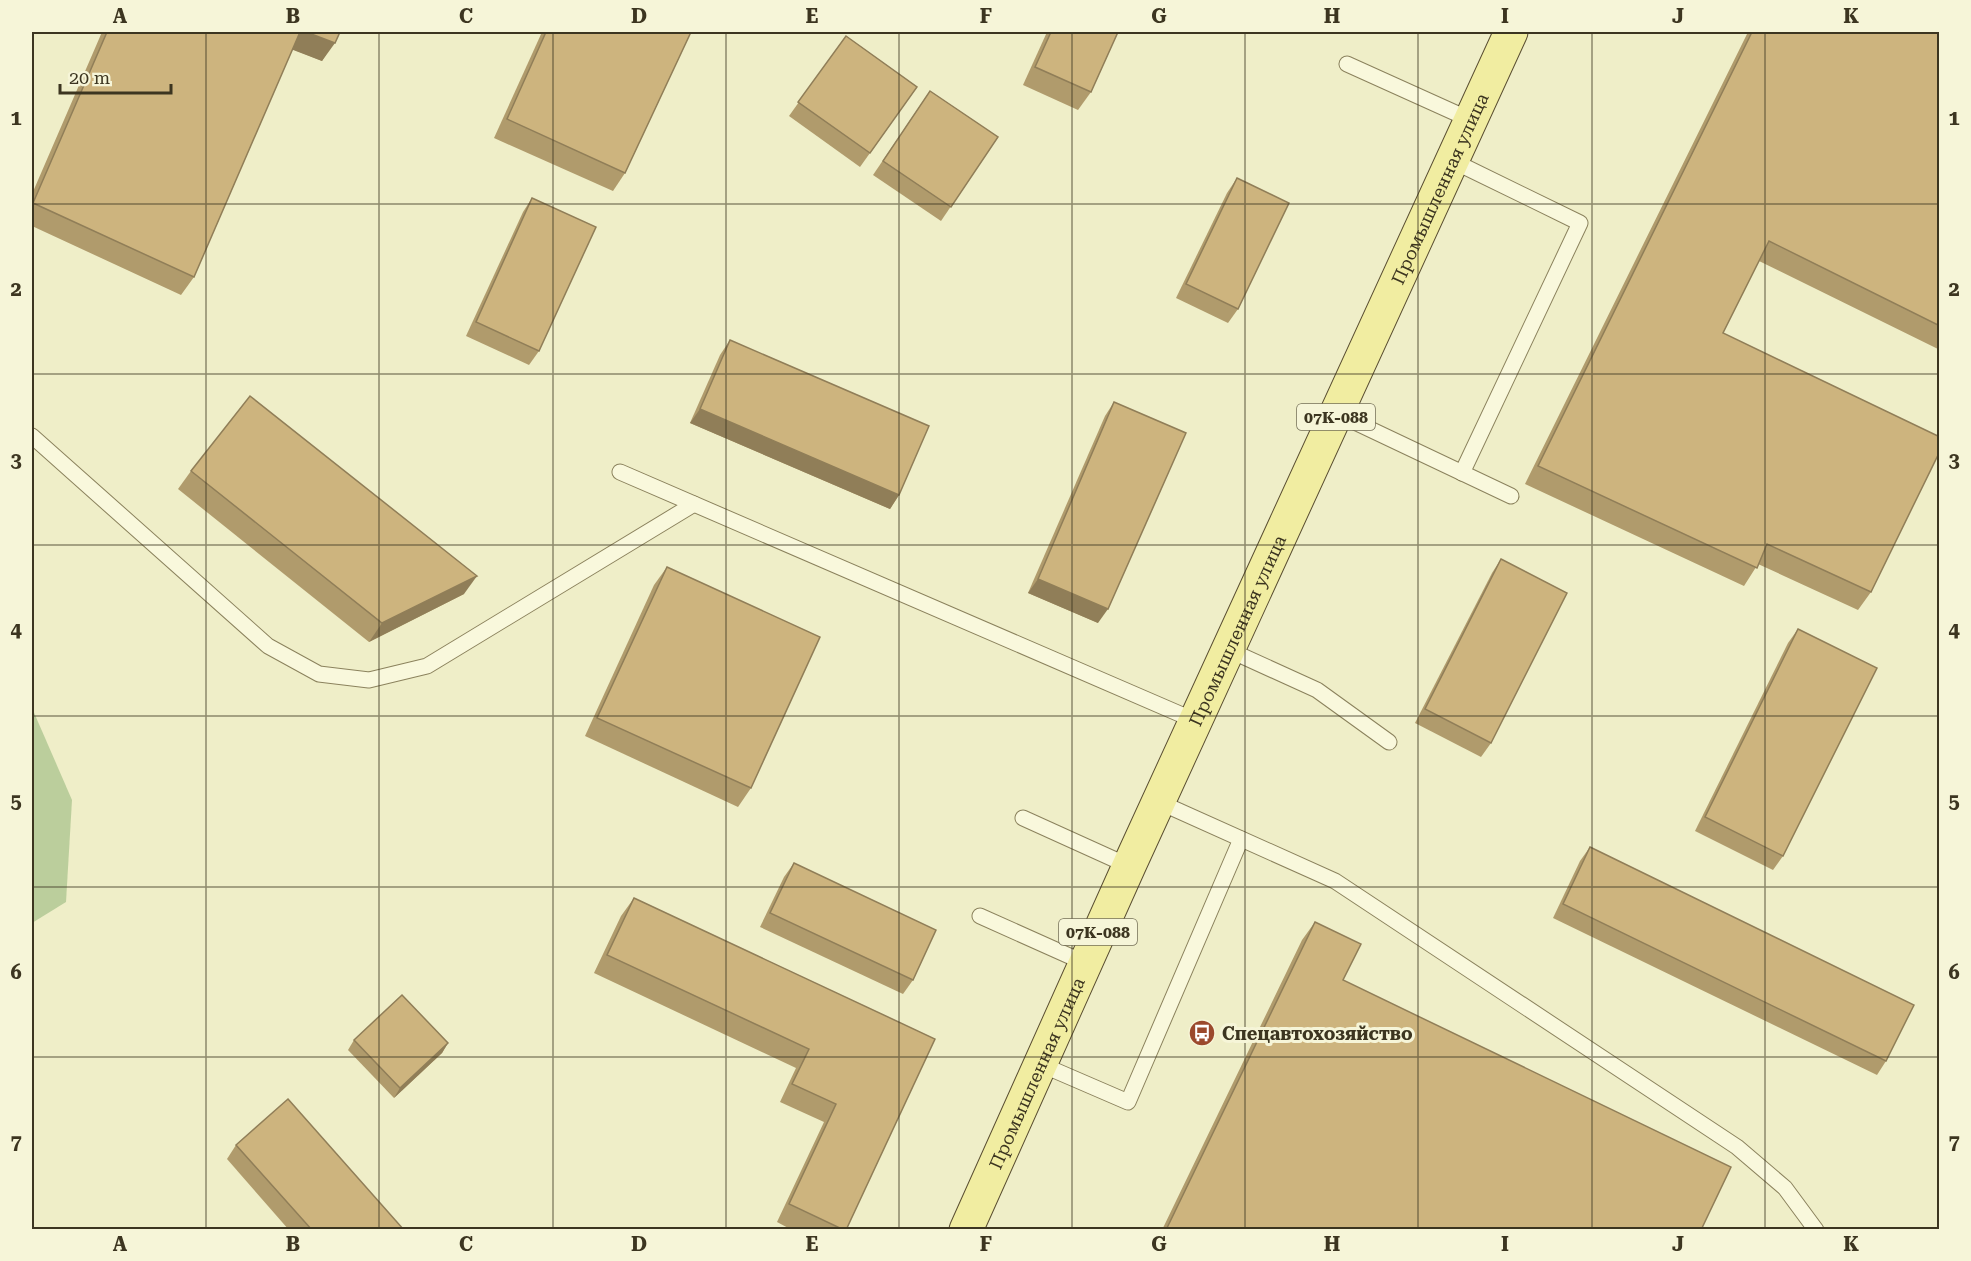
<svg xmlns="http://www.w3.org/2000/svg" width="1971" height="1261" viewBox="0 0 1971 1261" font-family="'Roboto Serif',serif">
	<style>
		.green { fill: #bbce9c }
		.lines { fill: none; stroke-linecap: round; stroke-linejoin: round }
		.service-casing { stroke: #8b825d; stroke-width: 17 }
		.primary-casing { stroke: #5a4e31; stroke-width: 35 }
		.service { stroke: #f9f8dc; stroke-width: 15 }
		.primary { stroke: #f1eda1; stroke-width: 33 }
		.wall { fill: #b09b6c }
		.shaded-wall { fill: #907e58 }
		.building { fill: #cdb47e; stroke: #907e58; stroke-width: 1.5 }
		.grid { fill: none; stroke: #3c3520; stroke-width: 1.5; stroke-opacity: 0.55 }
		.labels { text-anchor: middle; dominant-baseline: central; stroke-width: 6; stroke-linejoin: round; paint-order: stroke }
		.shield { fill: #f6f5d8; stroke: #746f57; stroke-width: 1.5 }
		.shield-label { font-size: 16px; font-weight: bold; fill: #3c3520 }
		.street-label { font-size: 18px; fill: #3c3520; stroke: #f6f5d8 }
		.poi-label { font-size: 18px; font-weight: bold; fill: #3c3520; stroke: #f6f5d8; text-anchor: start }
		.neatline { fill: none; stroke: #3c3520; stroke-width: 2 }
		.grid-label { font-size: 20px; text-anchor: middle; font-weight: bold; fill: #3c3520 }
	</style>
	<rect width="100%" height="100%" fill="#efeec8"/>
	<!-- green -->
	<polygon class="green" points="32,708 72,800 66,902 32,923"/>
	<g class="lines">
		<defs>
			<g id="service">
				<polyline points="1347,64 1471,120"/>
				<polyline points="1453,161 1580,223 1462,473"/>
				<polyline points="1338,414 1511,496"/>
				<polyline points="32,436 268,646 319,674 369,680 427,666 694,504"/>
				<polyline points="620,472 1196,721"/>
				<polyline points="1229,650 1317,690 1389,742"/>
				<polyline points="1159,802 1335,881 1737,1147 1785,1188 1816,1230"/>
				<polyline points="1023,818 1129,866"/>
				<polyline points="980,916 1085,963"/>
				<polyline points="1040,1064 1128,1102 1241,839"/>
			</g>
			<g id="primary">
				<path id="s1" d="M966,1230L1129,866L1511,32"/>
			</g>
		</defs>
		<!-- service casing -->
		<use href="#service" class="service-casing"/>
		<!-- primary casing -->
		<use href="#primary" class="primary-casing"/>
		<!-- service -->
		<use href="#service" class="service"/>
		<!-- primary -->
		<use href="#primary" class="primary"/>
	</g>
	<!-- wall -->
	<g class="wall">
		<polygon points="102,32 340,32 322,61 292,49 194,277 181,295 32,226 32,194"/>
		<polygon points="542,32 691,32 625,173 613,191 494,138"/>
		<polygon points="1047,32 1118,32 1091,92 1078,110 1023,85"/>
		<polygon points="1748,32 1940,32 1940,350 1759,261 1723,333 1871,592 1858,610 1758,564 1744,586 1525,484"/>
		<polygon points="846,36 917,87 860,167 789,116"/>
		<polygon points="930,91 998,137 941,221 873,175"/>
		<polygon points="1237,178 1238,309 1228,323 1176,298 1227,193"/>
		<polygon points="532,198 539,351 529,365 466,336 523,212"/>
		<polygon points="730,340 899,495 890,509 690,423 720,355"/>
		<polygon points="1114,402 1098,623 1028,593 1105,416"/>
		<polygon points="191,471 464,594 369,642 178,489"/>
		<polygon points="1501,559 1491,743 1481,757 1415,723 1492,573"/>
		<polygon points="667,567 751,788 738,807 585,736 654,585"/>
		<polygon points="1798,629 1783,856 1773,870 1695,831 1788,643"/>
		<polygon points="1590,847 1886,1061 1877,1075 1553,918 1580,861"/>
		<polygon points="794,863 913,980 903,994 760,927 784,877"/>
		<polygon points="634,898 935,1039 846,1230 792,1230 777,1222 824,1122 780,1102 796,1068 594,973 621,916"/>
		<polygon points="1315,922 1343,980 1701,1230 1162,1230 1302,940"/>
		<polygon points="354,1040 448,1043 442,1053 394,1098 348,1050"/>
		<polygon points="236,1145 404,1230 289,1230 227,1159"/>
	</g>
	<!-- shaded-wall -->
	<g class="shaded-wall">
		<polygon points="300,32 306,32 335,43 322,61 288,48"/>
		<polygon points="700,409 899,495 890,509 690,423"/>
		<polygon points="477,576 464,594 369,642 382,623"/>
		<polygon points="1038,579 1108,609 1098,623 1028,593"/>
		<polygon points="448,1043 442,1053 394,1098 400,1088"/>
	</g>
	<!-- building -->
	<g class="building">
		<polygon points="107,32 300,32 194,277 33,203"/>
		<polygon points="306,32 340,32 335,43"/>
		<polygon points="546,32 691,32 625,173 507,119"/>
		<polygon points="1051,32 1118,32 1091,92 1035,67"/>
		<polygon points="1752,32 1940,32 1940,326 1769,241 1723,333 1940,437 1940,451 1871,592 1767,544 1757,568 1538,466"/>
		<polygon points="846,36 917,87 870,153 798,102"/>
		<polygon points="930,91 998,137 951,207 883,161"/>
		<polygon points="1237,178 1289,203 1238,309 1186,284"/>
		<polygon points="532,198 596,227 539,351 476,322"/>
		<polygon points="730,340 929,426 899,495 700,409"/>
		<polygon points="250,396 477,576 382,623 191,471"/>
		<polygon points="1114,402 1186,433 1108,609 1038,579"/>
		<polygon points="1501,559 1567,593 1491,743 1425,709"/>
		<polygon points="667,567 820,637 751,788 597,718"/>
		<polygon points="1798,629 1877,668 1783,856 1705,817"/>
		<polygon points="1590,847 1914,1005 1886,1061 1563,904"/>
		<polygon points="794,863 936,930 913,980 770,913"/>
		<polygon points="634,898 935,1039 846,1230 844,1230 789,1204 836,1104 792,1084 809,1049 607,955"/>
		<polygon points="1315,922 1361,944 1343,980 1731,1167 1701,1230 1166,1230"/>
		<polygon points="402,995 448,1043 400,1088 354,1040"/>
		<polygon points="288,1099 404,1230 312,1230 236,1145"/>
	</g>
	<!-- grid -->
	<path class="grid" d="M206,32V1230M379,32V1230M553,32V1230M726,32V1230M899,32V1230M1072,32V1230M1245,32V1230M1418,32V1230M1592,32V1230M1765,32V1230M32,204H1940M32,374H1940M32,545H1940M32,716H1940M32,887H1940M32,1057H1940"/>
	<!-- icons -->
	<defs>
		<symbol id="bus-disc" viewBox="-11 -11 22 22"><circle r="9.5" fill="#9b492c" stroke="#f6f5d8"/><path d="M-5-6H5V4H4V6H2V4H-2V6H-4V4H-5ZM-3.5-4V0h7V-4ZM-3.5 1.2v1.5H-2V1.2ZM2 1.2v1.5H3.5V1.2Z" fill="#fff"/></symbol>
	</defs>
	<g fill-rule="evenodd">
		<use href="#bus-disc" x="1187" y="1018" width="30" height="30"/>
	</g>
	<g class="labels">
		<!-- shield labels -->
		<g class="shield">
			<rect x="1297" y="404" width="78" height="26" rx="4.5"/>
			<rect x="1059" y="919" width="78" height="26" rx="4.5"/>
		</g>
		<g class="shield-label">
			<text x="1336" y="417">07К-088</text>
			<text x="1098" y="932">07К-088</text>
		</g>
		<!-- street labels -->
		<g class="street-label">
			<text stroke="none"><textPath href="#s1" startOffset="1144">Промышленная улица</textPath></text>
			<text stroke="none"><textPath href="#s1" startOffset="658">Промышленная улица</textPath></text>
			<text stroke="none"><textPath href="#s1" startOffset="172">Промышленная улица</textPath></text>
		</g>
		<!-- poi labels -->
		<g class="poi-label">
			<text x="1222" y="1033">Спецавтохозяйство</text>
		</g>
	</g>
	<!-- border -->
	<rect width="1971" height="1261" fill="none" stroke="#f6f5d8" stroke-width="66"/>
	<!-- scale -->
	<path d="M60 84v9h111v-9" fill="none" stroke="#3c3520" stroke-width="3"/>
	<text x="69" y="84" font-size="18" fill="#3c3520" stroke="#f6f5d8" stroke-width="4.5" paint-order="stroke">20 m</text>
	<rect x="33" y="33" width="1905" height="1195" class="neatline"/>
	<g class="grid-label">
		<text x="120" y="23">A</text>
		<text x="293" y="23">B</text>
		<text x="466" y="23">C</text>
		<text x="639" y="23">D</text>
		<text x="812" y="23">E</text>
		<text x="986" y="23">F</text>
		<text x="1159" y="23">G</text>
		<text x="1332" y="23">H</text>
		<text x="1505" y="23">I</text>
		<text x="1678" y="23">J</text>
		<text x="1851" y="23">K</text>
		<text x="16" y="125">1</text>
		<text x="1954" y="125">1</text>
		<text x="16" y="296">2</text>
		<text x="1954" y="296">2</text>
		<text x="16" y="467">3</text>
		<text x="1954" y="467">3</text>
		<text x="16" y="637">4</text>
		<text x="1954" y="637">4</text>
		<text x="16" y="808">5</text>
		<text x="1954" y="808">5</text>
		<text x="16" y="979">6</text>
		<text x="1954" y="979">6</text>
		<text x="16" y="1149">7</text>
		<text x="1954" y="1149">7</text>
		<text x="120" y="1251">A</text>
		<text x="293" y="1251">B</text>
		<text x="466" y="1251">C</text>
		<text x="639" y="1251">D</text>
		<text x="812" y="1251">E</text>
		<text x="986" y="1251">F</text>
		<text x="1159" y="1251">G</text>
		<text x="1332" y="1251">H</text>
		<text x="1505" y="1251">I</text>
		<text x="1678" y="1251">J</text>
		<text x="1851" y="1251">K</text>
	</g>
</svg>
